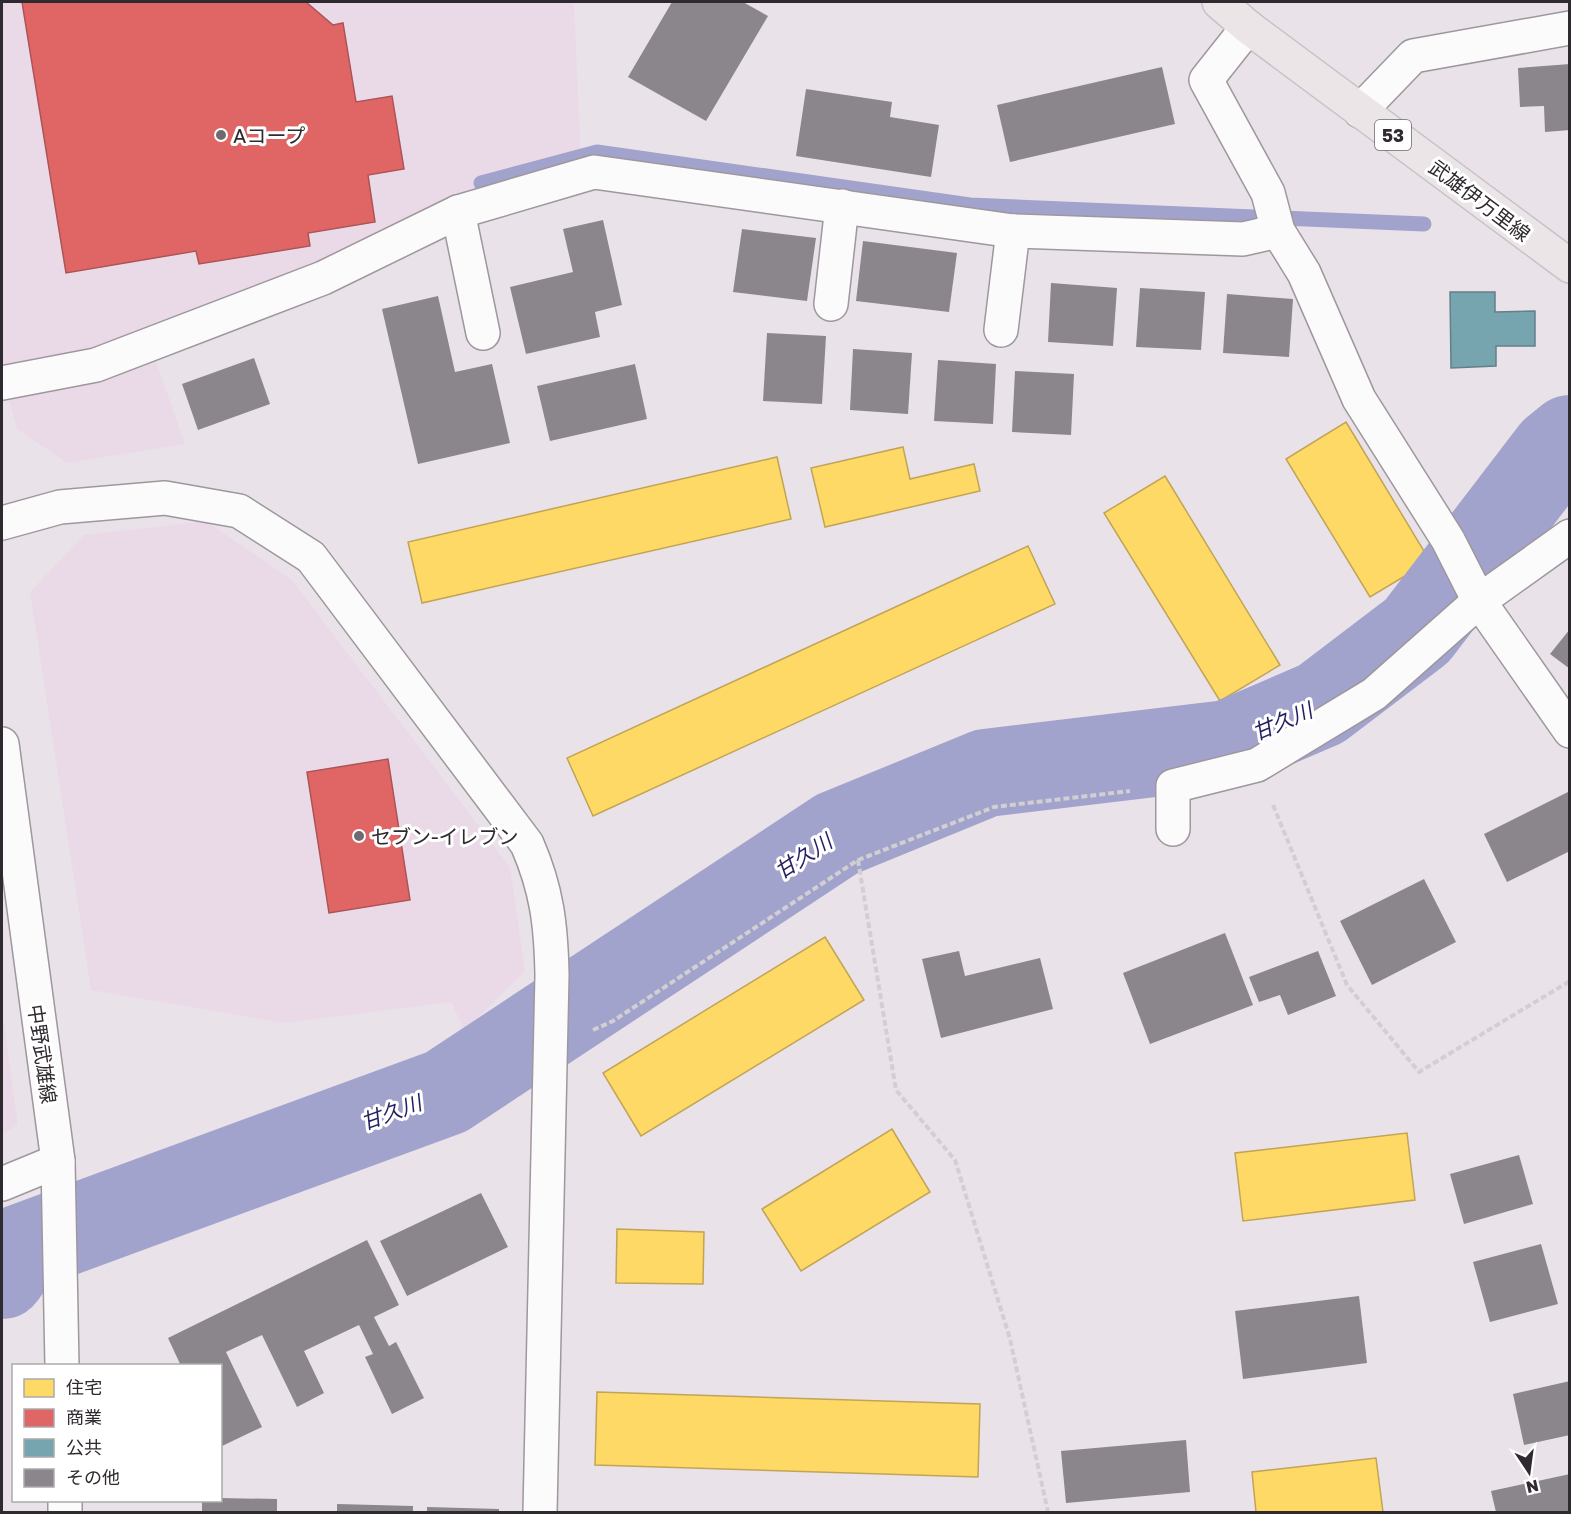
<svg xmlns="http://www.w3.org/2000/svg" width="1571" height="1514" viewBox="0 0 1571 1514" font-family="'Golos Text','Noto Sans JP',sans-serif">
	<style>
		.built { fill: #eadae8 }
		.homes { fill: #ffd966; stroke: #c1a456; stroke-width: 1.5 }
		.shops { fill: #e06666; stroke: #ab5456; stroke-width: 1.5 }
		.public { fill: #76a5af; stroke: #618089; stroke-width: 1.5 }
		.lines { fill: none; stroke-linecap: round; stroke-linejoin: round }
		.stream { stroke: #a2a3cd; stroke-width: 15 }
		.river { stroke: #a2a3cd; stroke-width: 88 }
		.building { fill: #8a868c }
		.minor-casing { stroke: #9e979d; stroke-width: 36 }
		.secondary-casing { stroke: #9e979d; stroke-width: 36 }
		.primary-casing { stroke: #c6c2c5; stroke-width: 36 }
		.path { stroke: #d1cfd1; stroke-width: 4; stroke-dasharray: 6 3; stroke-linecap: butt }
		.minor { stroke: #fcfbfc; stroke-width: 33 }
		.secondary { stroke: #fcfbfc; stroke-width: 33 }
		.primary { stroke: #ebe5e8; stroke-width: 33 }
		.poi-dot { fill: #706a70; stroke: #fff; stroke-width: 2 }
		.labels { text-anchor: middle; dominant-baseline: central; stroke-width: 6; stroke-linejoin: round; paint-order: stroke }
		.shield { fill: #fff; stroke: #6d6a6d; stroke-width: 1.5 }
		.shield-label { font-size: 18px; font-weight: bold; fill: #2f2a2f }
		.poi-label { font-size: 20px; fill: #2f2a2f; stroke: #fff; text-anchor: start }
		.street-label { font-size: 20px; fill: #2f2a2f; stroke: #fff }
		.water-label { font-size: 21px; font-style: italic; fill: #241e62; stroke: #fff }
	</style>
	<rect width="100%" height="100%" fill="#eae2e9"/>
	<!-- built -->
	<g class="built">
		<polygon points="2,2 574,2 581,162 446,199 293,278 146,333 185,444 67,463 17,429 2,373"/>
		<polygon points="206,521 292,580 510,867 525,971 465,1031 451,1002 284,1023 91,990 30,592 84,535"/>
		<polygon points="2,1010 18,1125 2,1134"/>
	</g>
	<!-- homes -->
	<g class="homes">
		<polygon points="1346,422 1430,561 1370,597 1286,459"/>
		<polygon points="903,447 910,479 974,464 980,491 825,527 811,468"/>
		<polygon points="777,457 791,519 422,603 408,542"/>
		<polygon points="1165,476 1280,665 1220,701 1104,513"/>
		<polygon points="1028,546 1055,604 593,816 567,758"/>
		<polygon points="825,937 864,1000 641,1136 603,1073"/>
		<polygon points="892,1129 930,1192 801,1271 762,1209"/>
		<polygon points="1407,1133 1415,1200 1243,1221 1235,1153"/>
		<polygon points="617,1229 704,1232 703,1284 616,1283"/>
		<polygon points="597,1392 980,1404 978,1477 595,1465"/>
		<polygon points="1376,1458 1383,1512 1256,1512 1252,1472"/>
	</g>
	<!-- shops -->
	<g class="shops">
		<polygon points="22,2 306,2 333,25 343,23 356,102 392,96 404,169 368,175 375,222 308,233 310,246 199,264 196,251 66,273"/>
		<polygon points="388,759 410,900 329,913 307,772"/>
	</g>
	<!-- public -->
	<polygon class="public" points="1450,292 1495,292 1495,312 1535,311 1535,346 1496,346 1496,366 1451,368"/>
	<g class="lines">
		<!-- stream -->
		<polyline class="stream" points="481,183 597,152 970,205 1424,224"/>
		<!-- river -->
		<polyline class="river" points="2,1275 21,1248 446,1092 837,834 986,773 1228,744 1321,704 1417,631 1554,452 1570,439"/>
	</g>
	<!-- building -->
	<g class="building">
		<polygon points="672,2 743,2 768,16 706,121 628,77"/>
		<polygon points="1570,64 1570,130 1545,132 1544,106 1520,107 1518,68"/>
		<polygon points="1162,67 1175,124 1010,162 997,105"/>
		<polygon points="806,89 892,102 890,117 939,125 931,177 796,156"/>
		<polygon points="603,220 622,305 595,312 600,337 526,354 510,287 573,272 563,229"/>
		<polygon points="742,229 816,238 807,301 733,292"/>
		<polygon points="863,241 957,253 949,312 856,301"/>
		<polygon points="1051,283 1117,288 1113,346 1048,342"/>
		<polygon points="1140,288 1205,292 1201,350 1136,347"/>
		<polygon points="1227,294 1293,299 1289,357 1223,353"/>
		<polygon points="438,296 455,372 492,364 510,443 418,464 382,309"/>
		<polygon points="767,333 826,336 822,404 763,401"/>
		<polygon points="853,349 912,353 908,414 850,410"/>
		<polygon points="254,358 270,404 198,430 182,384"/>
		<polygon points="938,360 996,364 993,424 934,421"/>
		<polygon points="635,364 647,419 550,441 537,386"/>
		<polygon points="1015,371 1074,374 1071,435 1012,432"/>
		<polygon points="1570,629 1570,669 1550,654"/>
		<polygon points="1570,791 1570,851 1507,882 1484,834"/>
		<polygon points="1424,879 1456,942 1372,985 1340,921"/>
		<polygon points="1225,933 1253,1005 1150,1044 1123,973"/>
		<polygon points="959,951 965,976 1040,958 1053,1009 941,1038 922,959"/>
		<polygon points="1318,951 1336,996 1288,1015 1280,995 1259,1002 1249,977"/>
		<polygon points="1519,1155 1533,1204 1464,1224 1450,1174"/>
		<polygon points="481,1193 508,1247 407,1296 380,1241"/>
		<polygon points="367,1240 399,1305 374,1317 389,1346 396,1342 424,1398 392,1414 365,1357 373,1354 359,1325 304,1351 324,1393 297,1407 262,1335 226,1352 262,1427 220,1447 220,1366 181,1366 168,1338"/>
		<polygon points="1541,1244 1558,1304 1490,1322 1473,1262"/>
		<polygon points="1359,1296 1367,1363 1243,1379 1235,1311"/>
		<polygon points="1570,1381 1570,1435 1524,1445 1513,1394"/>
		<polygon points="1186,1440 1190,1492 1066,1503 1061,1451"/>
		<polygon points="1570,1474 1570,1512 1496,1512 1491,1491"/>
		<polygon points="220,1498 277,1499 277,1512 202,1512 202,1500 220,1500"/>
		<polygon points="337,1504 413,1506 413,1512 337,1512"/>
		<polygon points="427,1507 499,1509 499,1512 427,1512"/>
	</g>
	<g class="lines">
		<defs>
			<g id="minor">
				<polyline points="1248,27 1206,80 1268,193 1278,231 1304,273 1359,399 1448,540 1479,601 1570,731"/>
				<polyline points="1360,111 1413,56 1570,28"/>
				<polyline points="458,212 483,333"/>
				<polyline points="831,304 842,206"/>
				<polyline points="1001,330 1013,231"/>
				<polyline points="2,383 96,365 323,278 458,212 594,172 1013,231 1243,239 1278,231"/>
				<path d="M2,523L60,507L165,498L239,511L311,557L527,844C547,890 551,925 552,975L540,1512"/>
				<polyline points="1173,829 1173,786 1257,765 1374,694 1479,601 1570,536"/>
				<polyline points="2,1184 58,1161"/>
			</g>
			<g id="secondary">
				<polyline points="2,744 58,1161 62,1366"/>
				<polyline points="65,1500 65,1512"/>
			</g>
			<polyline id="primary" points="1219,2 1248,27 1570,266"/>
		</defs>
		<!-- minor casing -->
		<use href="#minor" class="minor-casing"/>
		<!-- secondary casing -->
		<use href="#secondary" class="secondary-casing"/>
		<!-- primary casing -->
		<use href="#primary" class="primary-casing"/>
		<!-- path -->
		<g class="path">
			<polyline points="1273,805 1347,985 1419,1072 1570,981"/>
			<polyline points="858,860 896,1090 955,1160 1010,1339 1048,1512"/>
			<polyline points="593,1030 613,1021 858,860 994,807 1130,791"/>
		</g>
		<!-- minor -->
		<use href="#minor" class="minor"/>
		<!-- secondary -->
		<use href="#secondary" class="secondary"/>
		<!-- primary -->
		<use href="#primary" class="primary"/>
	</g>
	<!-- markers -->
	<g class="poi-dot">
		<circle cx="221" cy="135" r="6"/>
		<circle cx="359" cy="836" r="6"/>
	</g>
	<g class="labels">
		<!-- shield labels -->
		<rect class="shield" x="1375" y="120" width="36" height="30" rx="4.5"/>
		<g class="shield-label">
			<text x="1393" y="135">53</text>
		</g>
		<!-- poi labels -->
		<g class="poi-label">
			<text x="233" y="135">Aコープ</text>
			<text x="371" y="836">セブン-イレブン</text>
		</g>
		<!-- street labels -->
		<g class="street-label">
			<text transform="translate(1480 200) rotate(37)">武雄伊万里線</text>
			<text transform="translate(43 1054) rotate(82)">中野武雄線</text>
		</g>
		<!-- water labels -->
		<g class="water-label">
			<text transform="translate(1282 721) rotate(-23)">甘久川</text>
			<text transform="translate(803 856) rotate(-33)">甘久川</text>
			<text transform="translate(391 1112) rotate(-20)">甘久川</text>
		</g>
	</g>
	<!-- border -->
	<rect width="1571" height="1514" fill="none" stroke="#2f2a2f" stroke-width="6"/>
	<!-- legend -->
	<rect x="12" y="1364" width="210" height="138" fill="#ffffff" stroke="#acaaac" stroke-width="1.5"/>
	<rect x="24" y="1379" width="30" height="18" fill="#ffd966" stroke="#acaaac" stroke-width="1.5"/>
	<text x="66" y="1394" font-size="18" fill="#2f2a2f">住宅</text>
	<rect x="24" y="1409" width="30" height="18" fill="#e06666" stroke="#acaaac" stroke-width="1.5"/>
	<text x="66" y="1424" font-size="18" fill="#2f2a2f">商業</text>
	<rect x="24" y="1439" width="30" height="18" fill="#76a5af" stroke="#acaaac" stroke-width="1.5"/>
	<text x="66" y="1454" font-size="18" fill="#2f2a2f">公共</text>
	<rect x="24" y="1469" width="30" height="18" fill="#8a868c" stroke="#acaaac" stroke-width="1.5"/>
	<text x="66" y="1484" font-size="18" fill="#2f2a2f">その他</text>
	<!-- north arrow -->
	<g transform="translate(1529 1472) rotate(167)" stroke="#ffffff" stroke-width="4.5" paint-order="stroke">
	<path d="M0-4.5L10 22L0 15L-10 22Z" fill="#2f2a2f"/>
	<text y="-9" font-size="16" font-weight="bold" text-anchor="middle" fill="#2f2a2f">N</text>
	</g>
</svg>
